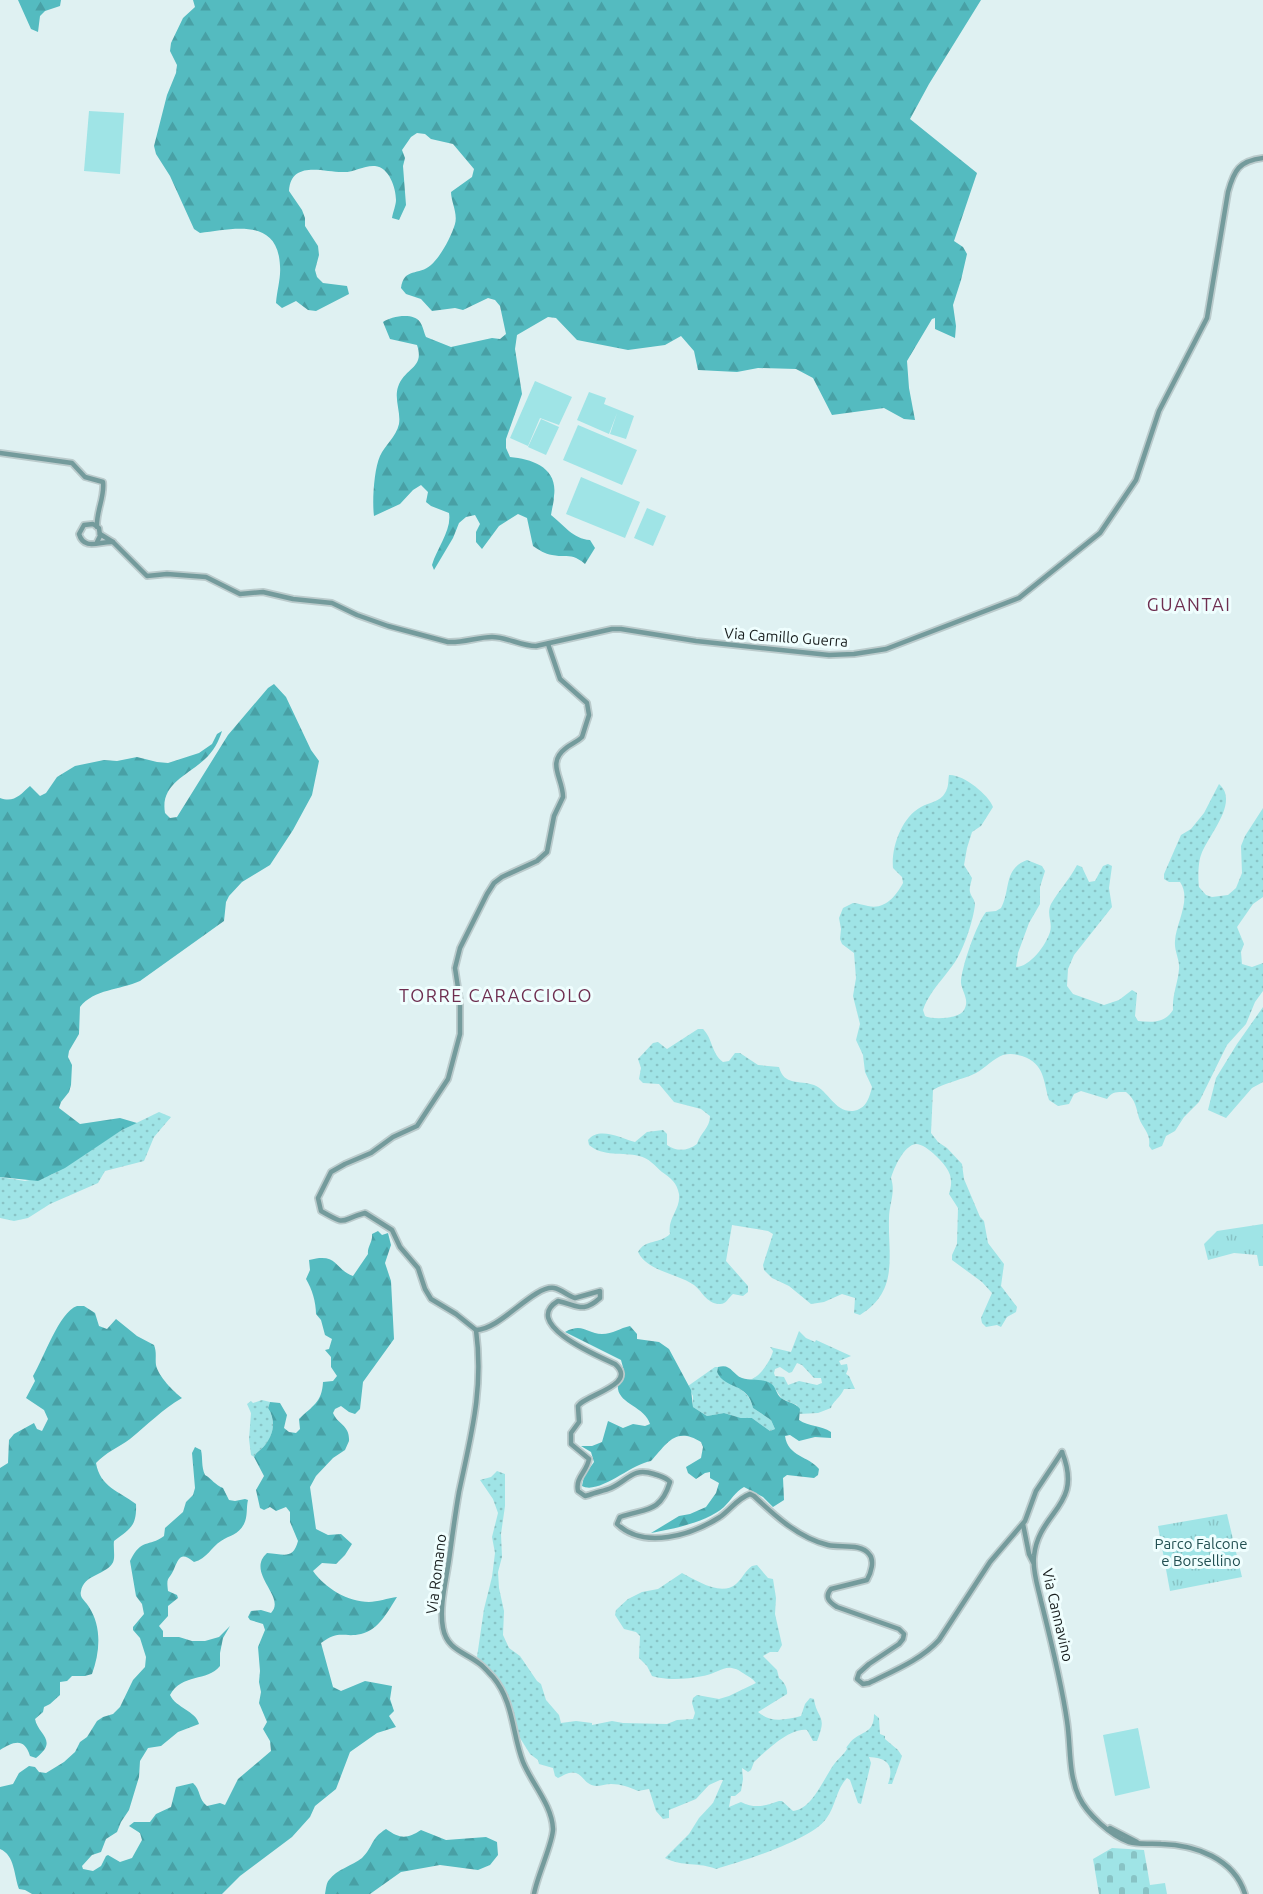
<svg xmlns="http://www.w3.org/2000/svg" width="1263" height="1894" viewBox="0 0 1263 1894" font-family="Ubuntu,sans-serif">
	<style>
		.grass { fill: url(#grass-dots); fill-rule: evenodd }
		.forest { fill: url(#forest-firs) }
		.cemetery { fill: url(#cemetery-stones) }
		.park { fill: url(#park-tufts) }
		.pitch { fill: #9fe4e6 }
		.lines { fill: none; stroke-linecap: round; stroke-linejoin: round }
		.minor-casing { stroke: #bbcbcc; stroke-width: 8 }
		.minor { stroke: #749b9c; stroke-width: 4.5 }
		.labels { text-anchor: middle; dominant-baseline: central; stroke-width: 6; stroke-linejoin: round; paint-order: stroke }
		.street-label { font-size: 15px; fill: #181e1e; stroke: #effefe }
		.park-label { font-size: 15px; fill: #225052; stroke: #effefe }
		.quarter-label { font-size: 18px; letter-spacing: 1.5px; fill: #6e2e50; stroke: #effefe }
	</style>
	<defs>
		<pattern id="grass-dots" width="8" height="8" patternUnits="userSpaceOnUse" patternTransform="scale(1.5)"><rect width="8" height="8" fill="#9fe4e6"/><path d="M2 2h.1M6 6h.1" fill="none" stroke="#88c3c5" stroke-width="1.8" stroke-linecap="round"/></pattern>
		<pattern id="forest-firs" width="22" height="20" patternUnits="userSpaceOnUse" patternTransform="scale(1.5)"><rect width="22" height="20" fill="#54bbc0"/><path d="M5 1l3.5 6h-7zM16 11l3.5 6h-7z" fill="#48a0a5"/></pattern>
		<pattern id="cemetery-stones" width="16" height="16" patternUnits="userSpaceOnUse" patternTransform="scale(1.5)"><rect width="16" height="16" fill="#9fe4e6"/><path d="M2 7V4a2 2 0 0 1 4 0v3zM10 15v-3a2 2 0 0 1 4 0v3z" fill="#88c3c5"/></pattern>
		<pattern id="park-tufts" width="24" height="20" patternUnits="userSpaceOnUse" patternTransform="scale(1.5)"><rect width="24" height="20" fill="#9fe4e6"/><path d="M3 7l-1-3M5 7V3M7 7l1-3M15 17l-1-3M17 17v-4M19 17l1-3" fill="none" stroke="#88c3c5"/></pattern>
	</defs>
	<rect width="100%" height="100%" fill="#dff1f2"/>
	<!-- grass -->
	<g class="grass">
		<path d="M949,775C963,774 989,795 993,807L981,826L972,832L967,848L964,865L972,878C971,883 969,888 970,892C971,897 975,899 975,905C973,920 967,938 961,951C951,973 931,987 923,1010L925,1016C933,1020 959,1019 964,1010C970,1000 962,992 961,983C961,968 977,923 986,912L996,911L1001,908C1011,890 1003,869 1027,860L1042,866L1045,871L1040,887V904L1029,923L1018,953L1016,967C1030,967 1046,945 1050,932C1053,922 1046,915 1051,904C1059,890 1070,879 1077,865L1082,867L1089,882L1095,881L1103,866L1108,864L1112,866L1109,888L1112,907L1074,955L1068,969L1067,986L1073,994L1104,1005L1119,1000L1132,990L1137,993L1135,1016L1138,1021C1152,1022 1164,1024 1173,1010C1172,995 1178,983 1179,969C1180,960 1174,951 1175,941C1176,923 1192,899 1180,882H1169L1164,879V874L1181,835L1191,829L1204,813L1219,784C1240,802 1208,835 1201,855C1198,863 1198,879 1199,887L1206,895L1212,897L1228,895L1236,888L1242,873L1241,846L1245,836L1263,808V897L1253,904L1237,927L1244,944L1241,952L1242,964L1252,967L1263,963V991L1255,1002L1246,1024L1227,1045L1199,1102L1184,1117L1175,1131L1166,1136L1162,1146L1152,1150L1149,1146C1151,1133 1143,1129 1139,1118C1136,1108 1136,1100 1126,1092C1118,1092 1112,1091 1107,1099L1081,1091L1074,1094L1069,1104L1058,1106L1049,1100C1043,1080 1045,1064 1022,1056C1015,1054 1010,1053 1003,1055C994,1058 985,1068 976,1073C962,1080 946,1082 933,1090L931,1133L938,1142L947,1148L962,1164L964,1179L980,1217L984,1221L988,1243L1004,1264L1001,1286L1017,1307L1016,1312L1007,1317L1001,1327L997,1325L986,1327L982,1323L981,1318L992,1293L982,1282L952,1260V1255L957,1244L958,1208L949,1194C951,1187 952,1183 950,1175C948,1166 927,1144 916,1144C904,1145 894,1168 891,1178C896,1193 889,1203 889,1219C888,1257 899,1291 860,1315L854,1313L855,1298L842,1294L824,1302L811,1304L789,1286L772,1278L764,1270L763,1265L773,1234L768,1231L732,1225L726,1261L748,1286V1292L743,1296L733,1294C728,1298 726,1305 719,1304C706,1303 702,1291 694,1285C677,1273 648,1272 638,1252C645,1239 660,1244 670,1234C667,1218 681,1209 679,1194C677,1183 671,1178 662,1172C655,1166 649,1158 639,1156C623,1152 603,1157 589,1145L588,1140C599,1126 621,1138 635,1142L647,1132L663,1130L667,1134V1145C676,1152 688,1151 697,1144C700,1133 710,1128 710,1116L701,1109L674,1102L659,1084L643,1083L639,1079L641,1068L638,1059L653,1043L658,1042L667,1049L698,1029H703C713,1039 711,1053 723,1062L729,1061L735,1053H740L758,1065L779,1067C784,1086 799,1080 814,1085C829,1091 834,1112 853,1111C866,1109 869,1099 872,1087L865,1072L863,1055L856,1040L860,1024L853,996L856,978L854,953L842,944L840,939L841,929L839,918L843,908L853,903C858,903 862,905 868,906C885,910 896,896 903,883L902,877L893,868C891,847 902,817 921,807C930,802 940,802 945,793C949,787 948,781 949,775Z"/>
		<polygon points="1263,1007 1263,1082 1252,1088 1226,1118 1208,1110 1216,1078 1237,1044"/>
		<polygon points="159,1112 171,1117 154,1137 144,1161 105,1171 98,1183 50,1204 28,1218 14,1221 0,1218 0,1177 25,1181 51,1175 122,1130"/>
		<path d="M799,1331L806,1338L815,1342L816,1340L851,1356L839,1361L841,1365L847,1364L848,1369L846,1374L849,1376L855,1389H844C841,1397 832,1402 831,1408L818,1413L799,1414L797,1405L782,1399L776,1390L752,1379C761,1375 771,1360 773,1351L770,1347L791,1352ZM797,1363L802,1365L814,1378H821L822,1383L817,1385L799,1381L788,1385L784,1377L775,1376L774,1373L775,1369L780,1367L789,1373L792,1372Z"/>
		<path d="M715,1367H718L717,1372C729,1387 749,1387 753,1408L771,1420L775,1429L770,1431L752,1418H741L724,1413L707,1416L693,1407V1396L688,1386Z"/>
		<path d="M262,1400L270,1402L268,1408C276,1421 274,1434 265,1445C261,1450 257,1451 254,1457L251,1455L249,1439L251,1413L247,1404L251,1401L253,1403Z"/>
		<path d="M497,1471L505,1474V1506L501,1534L502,1557L498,1572L499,1588L504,1611L503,1635L509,1648L520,1656L537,1681L541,1684L546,1700L559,1715L561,1723L576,1721L592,1723V1725L612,1721L623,1723L667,1724L677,1720L693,1719L695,1713L692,1703L693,1698L697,1695L719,1699L729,1696L756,1683C753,1679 751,1678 746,1675C726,1660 723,1672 703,1676C686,1679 669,1681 652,1676L647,1666L639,1658L640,1636L636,1632L624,1629L615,1615L616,1610L628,1599L642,1592L658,1589L682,1573C696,1580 721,1597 736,1584C742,1579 745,1571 752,1566L757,1565L768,1578L773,1579L776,1598L775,1614L782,1645L778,1652H770L763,1656L777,1670L779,1678C784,1681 788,1689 787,1694L758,1712C771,1723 785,1720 801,1716L805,1704L810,1698L814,1699C817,1720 828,1714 817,1741H813L807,1730C790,1727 765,1752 754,1762L751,1770L748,1772L742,1768L743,1779L741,1791L735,1796H731L729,1807L741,1802C755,1809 765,1806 779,1801H782L793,1811C813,1809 824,1777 835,1763C838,1759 842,1756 845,1752C850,1745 843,1751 849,1744C859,1730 874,1736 874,1714L879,1718L880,1734L885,1736V1739L898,1750L902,1756L892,1784H888C894,1766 889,1758 869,1757L871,1763L861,1804L858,1803L850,1780L847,1778C836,1789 836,1806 826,1819C811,1840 743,1861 716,1869C700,1862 682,1867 665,1858L689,1834L699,1818L713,1803L723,1780H720L709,1785L696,1799L669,1810V1818L663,1819L656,1811L649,1789L638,1791C629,1787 621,1784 611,1784C606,1784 601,1786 596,1786C585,1785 584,1776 576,1773C570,1771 564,1775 558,1778L555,1776L553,1768L539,1764L538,1760L530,1754L520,1738L502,1687L494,1674L477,1657L484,1609L492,1577L495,1553L492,1537L498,1513L493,1499L480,1480L491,1477Z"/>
	</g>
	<!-- forest -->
	<g class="forest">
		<polygon points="18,0 61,0 60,6 45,11 40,16 38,32 31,29"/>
		<path d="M193,0H981L929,84L910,119L977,173L954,241L963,247L967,254L961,280L953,305L956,326L955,338L935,329V318L932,319L907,361L909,388L915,420L904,419L884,408L832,415L813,378L796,369L758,368L737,372L698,370L694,351L681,336L665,345L628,350L577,340L556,318L548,317L517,335L515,349L522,394L506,439V448L510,457C533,459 558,468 554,496C554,502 552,508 551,515C564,525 573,539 590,540L595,548L585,564C571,552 567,558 552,555C545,554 539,550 533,546L527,518L518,514L499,526L482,549L476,542V532L480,524L475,515L466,517L459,523L453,538L434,570L432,565C437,548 452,530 449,513L431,506L426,502L428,492L421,485L413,490L400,504L374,516C372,502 374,469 380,456C385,445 396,437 399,424C401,412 394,399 398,387C405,367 425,369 417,345L390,339L383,322C391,316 414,312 420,322C423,326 424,333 426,337L451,347L492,338L500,339L506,334L500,306L495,300L488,298L463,310L455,308L432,311L421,299L406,294L401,288C404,267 419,276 431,265C441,256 451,237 455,224C458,213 451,202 451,192L472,177L474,169L453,144L431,139L425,134L417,133L411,137L402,150L405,158L403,166L406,205L399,220L392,218C393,212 396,205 396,200C396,188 389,167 375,166C364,165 353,173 342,172C323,172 291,160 289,191L302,210L305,218V226L318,246L319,255L315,270L317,277L323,283L347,286L349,294L316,311L308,310L296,301L282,308L276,303C277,290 281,278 280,266C278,217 233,229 200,233L194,229L170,176L156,154L154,146L167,95L176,73L177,65L170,51L171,43L183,18L195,7Z"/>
		<path d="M274,684L286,697L311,750L319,761L312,795L293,830L270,865L242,882L229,896L226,902L224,921L140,981C120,990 94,989 80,1007L79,1034L69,1051L68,1057L72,1065L71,1085L69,1092L61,1102L59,1108L80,1124L120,1118L137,1123L122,1130L65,1168L38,1181L0,1177V798C14,803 20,795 30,786L40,796L46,793L57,777L75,766L104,760L117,761L137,757L157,762L168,763L199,753L212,744L217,734L222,731C219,741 213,752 205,759C187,776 160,784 165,813L170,818L177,817L228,735L268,688Z"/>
		<path d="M378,1231L382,1235L388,1233L391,1245L385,1263L391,1281L394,1339L363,1382L360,1409L355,1414L349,1412L341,1406L335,1409L333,1413C338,1425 350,1425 349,1441L345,1450L333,1458L316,1476L310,1487L316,1529L328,1535L341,1534L352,1544L345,1555L336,1564L322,1563L313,1571C325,1588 348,1602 369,1602C377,1602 388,1598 397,1597C388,1611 379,1630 361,1634C343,1638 340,1629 321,1643L333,1687L341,1691L365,1681L392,1686L390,1699L394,1711L389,1716L396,1727L377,1733L350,1752L336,1789L315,1806L310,1817L292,1837L240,1876L222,1894H32L25,1890L19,1889C14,1876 15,1855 0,1849V1787L13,1784L19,1773L29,1766L35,1767L39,1772L46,1773L64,1762L75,1752L80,1742L87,1737L97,1721L103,1717L113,1714L120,1707L133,1680L145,1667L146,1657L140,1638L133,1630V1627L144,1614L142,1604L136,1596L130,1561C142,1537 148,1548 164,1536L165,1528L183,1512L186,1502L193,1495L195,1488L192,1453L195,1447L201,1450C203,1459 201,1466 205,1475C212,1479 215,1485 223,1488L229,1500L235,1501L245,1499L248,1500C246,1508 248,1516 244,1524C238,1535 230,1535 221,1541C211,1547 207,1559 194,1562C182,1553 180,1555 174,1569C169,1581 166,1575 168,1591L177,1595L178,1598L168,1606V1616L159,1626L163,1631V1637H179L192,1641H205L219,1637L230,1626L223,1638L220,1653V1666C207,1682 182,1673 170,1695C176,1708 196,1711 199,1724L178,1732L161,1746L148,1748L140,1761L139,1777L129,1810L121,1822L117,1832L106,1839L101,1852L92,1855L82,1866L83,1869L93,1871L101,1866L106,1856L108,1855L120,1862L132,1858L142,1840L140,1833L129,1826L134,1822H150L156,1814L171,1807L176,1787L193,1783C201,1790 198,1799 207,1806L220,1803L225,1805L238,1779L271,1751L270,1741L263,1729L267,1722L259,1703L261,1692L259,1682L260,1671L258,1647L265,1630L263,1624L250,1620L248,1617L251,1611L261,1610L271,1613C287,1597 245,1573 267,1553C284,1554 293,1560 298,1541L290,1522V1512L286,1507L276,1511L270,1507L264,1510L260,1508L256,1490L264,1476L254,1457C257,1451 261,1450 265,1445C274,1434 276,1420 268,1408L270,1402L280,1403L287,1415L284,1428L289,1432L296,1433L300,1429L299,1419C312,1406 322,1403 323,1382L333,1381L337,1376L331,1367V1357L325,1350L329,1349L332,1339L325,1335L321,1320L316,1314C316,1302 312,1289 306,1279L310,1270L309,1260C338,1252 334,1269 353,1276L368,1254C367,1247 373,1242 372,1234Z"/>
		<path d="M77,1306H84L95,1313L99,1326L107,1329L116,1319L137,1336L154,1345C157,1353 155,1358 156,1365C158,1376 174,1392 182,1398C163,1409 147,1425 130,1439C119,1447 105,1453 96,1463C100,1487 119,1491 136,1504C137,1526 130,1529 114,1541C113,1548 116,1559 112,1564C104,1575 84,1575 81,1591C79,1598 86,1601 89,1607C102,1627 100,1652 92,1674L85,1676H72L67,1681L60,1682V1695L50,1704L44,1707L43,1712L35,1719C38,1735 59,1740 36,1758L30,1756C24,1736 12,1743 0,1750V1468L8,1463L9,1440L14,1434L34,1423L37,1429L42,1431L48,1419L44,1410L26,1398L35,1381L33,1376C44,1358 59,1312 77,1306Z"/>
		<path d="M630,1326L637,1334V1339L659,1342L669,1349L691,1390L693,1407L707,1416L724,1413L741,1418H752L770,1431L775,1429L771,1420L753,1408C748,1382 725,1390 717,1372L718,1367C731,1363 732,1374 742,1378C751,1381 761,1378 770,1383C776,1386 776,1394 781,1398C787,1403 795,1402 800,1409L799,1420C809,1427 821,1425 831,1432V1438L815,1437L799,1441L790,1435L785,1436C788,1457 809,1456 819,1469L818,1475L814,1478L787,1475L783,1478L784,1500L773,1507L763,1497L744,1487C735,1492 731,1500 724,1507C707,1522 673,1529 651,1533L679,1516L690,1514L706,1507L716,1493L719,1483L710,1478V1472L705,1473L696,1479L688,1473L686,1467L701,1458L703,1447L701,1442C675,1426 667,1444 651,1461C631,1464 599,1495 582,1486L584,1476L594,1462L591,1452L581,1446H592L602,1442L608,1421L623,1428L633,1424L645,1426L650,1424C645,1407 620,1404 618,1389C617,1383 623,1377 624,1371L621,1360L565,1332C583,1322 587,1334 602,1334C613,1334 620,1328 630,1326Z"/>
		<path d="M386,1829C400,1839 407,1839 421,1830L446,1840L486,1837L497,1842L498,1855L490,1865L478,1870L440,1865L401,1872L370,1894H325C326,1890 326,1883 329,1880C337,1869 352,1866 362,1858C374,1846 370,1839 386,1829Z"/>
	</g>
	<!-- cemetery -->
	<polygon class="cemetery" points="1112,1848 1144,1850 1150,1885 1165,1883 1167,1894 1099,1894 1093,1859"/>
	<!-- park -->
	<g class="park">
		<polygon points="1263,1224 1263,1266 1259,1266 1257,1255 1234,1253 1208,1260 1204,1244 1217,1231"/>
		<polygon points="1227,1514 1242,1577 1170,1591 1158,1526"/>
	</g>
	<!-- pitch -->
	<g class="pitch">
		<polygon points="89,111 124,113 120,174 84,171"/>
		<polygon points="535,381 572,397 559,425 540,418 528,446 510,438"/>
		<polygon points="589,392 606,398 604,404 634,416 626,439 610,434 617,413 609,434 577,420"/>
		<polygon points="541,419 559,427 546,455 528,447"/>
		<polygon points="578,425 637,450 622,485 563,460"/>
		<polygon points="581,477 640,502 625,538 566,514"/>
		<polygon points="647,508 666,516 653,546 634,538"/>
		<polygon points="1138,1728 1150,1788 1115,1796 1103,1735"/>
	</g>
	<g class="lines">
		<defs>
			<g id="minor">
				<path d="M0,453L72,463L85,477L103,482C105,497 96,511 97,527"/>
				<path d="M100,534L113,542L147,576L167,574L206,577L240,594L263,592L293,599L332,603L357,615L388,626L448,642C463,643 478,637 492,637C507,637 521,646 536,646L612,629H621L696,641L829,655L854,654L886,649L1019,598L1100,533L1136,480L1159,411L1207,318L1228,192C1234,170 1239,161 1263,158"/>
				<path d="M97,542L100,536L99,528L93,524L84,525L79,534C84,551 100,541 113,542"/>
				<path d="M476,1330C500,1330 534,1285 554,1288C561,1289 568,1296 575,1298L600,1291V1298C582,1314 578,1305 558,1301C520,1324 600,1357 615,1364C639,1385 584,1395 578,1406L579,1422L571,1433V1444L589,1459C587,1472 575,1477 578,1491L585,1496L589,1495C596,1492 604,1491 611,1488C629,1480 632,1467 654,1474C660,1476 666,1477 670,1482C660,1514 645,1508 620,1517L617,1524C644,1550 692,1535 720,1517C730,1510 738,1498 750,1494L754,1496C775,1516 799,1538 828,1545C840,1548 861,1543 869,1554C875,1560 871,1573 867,1580L831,1589C824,1597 829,1602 837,1607L899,1629L904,1634L903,1639L899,1644L869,1664L859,1673L857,1679L863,1684L869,1683C893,1671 921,1660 939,1640L990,1562L1025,1521L1036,1491L1062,1452"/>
				<path d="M1062,1452C1084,1507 1039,1510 1034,1556C1032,1570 1038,1587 1041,1601C1051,1641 1061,1680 1067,1721C1071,1747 1068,1773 1079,1797C1087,1814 1111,1836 1129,1842C1139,1845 1151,1843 1161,1844C1195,1845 1234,1858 1245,1894"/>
				<polyline points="1023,1524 1029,1554 1033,1562"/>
				<polyline points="1110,1828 1137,1842"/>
				<path d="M534,1894C537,1876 553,1843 553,1829C552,1805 532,1784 523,1762C512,1734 514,1702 493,1677C489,1673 485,1668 480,1664C465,1652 447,1650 443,1628C439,1607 446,1581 449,1560C452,1538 455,1515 459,1492C471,1435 484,1389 476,1330L456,1314L431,1299L425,1289L418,1268L400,1247L392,1230L365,1213C338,1220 349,1227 321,1211L318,1198L331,1172L345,1164L371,1153L393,1137L417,1126L448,1079L460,1034V1001L455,968L460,948L487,894L494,883L502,877L537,861L547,852L554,816L563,797C563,778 546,763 566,748C571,744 577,742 582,737L589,715L587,703L560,679L548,644"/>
			</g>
		</defs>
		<!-- minor casing -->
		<use href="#minor" class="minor-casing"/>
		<!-- minor -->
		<use href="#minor" class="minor"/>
	</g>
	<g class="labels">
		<!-- street labels -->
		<g class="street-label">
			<text transform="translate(786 637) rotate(4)">Via Camillo Guerra</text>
			<text transform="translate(436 1574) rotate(-83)">Via Romano</text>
			<text transform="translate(1058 1615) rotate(77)">Via Cannavino</text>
		</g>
		<!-- park labels -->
		<g class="park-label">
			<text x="1201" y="1543">Parco Falcone<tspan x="1201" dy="17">e Borsellino</tspan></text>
		</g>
		<!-- quarter labels -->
		<g class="quarter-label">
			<text x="1189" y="604">GUANTAI</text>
			<text x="496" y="995">TORRE CARACCIOLO</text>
		</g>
	</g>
</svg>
